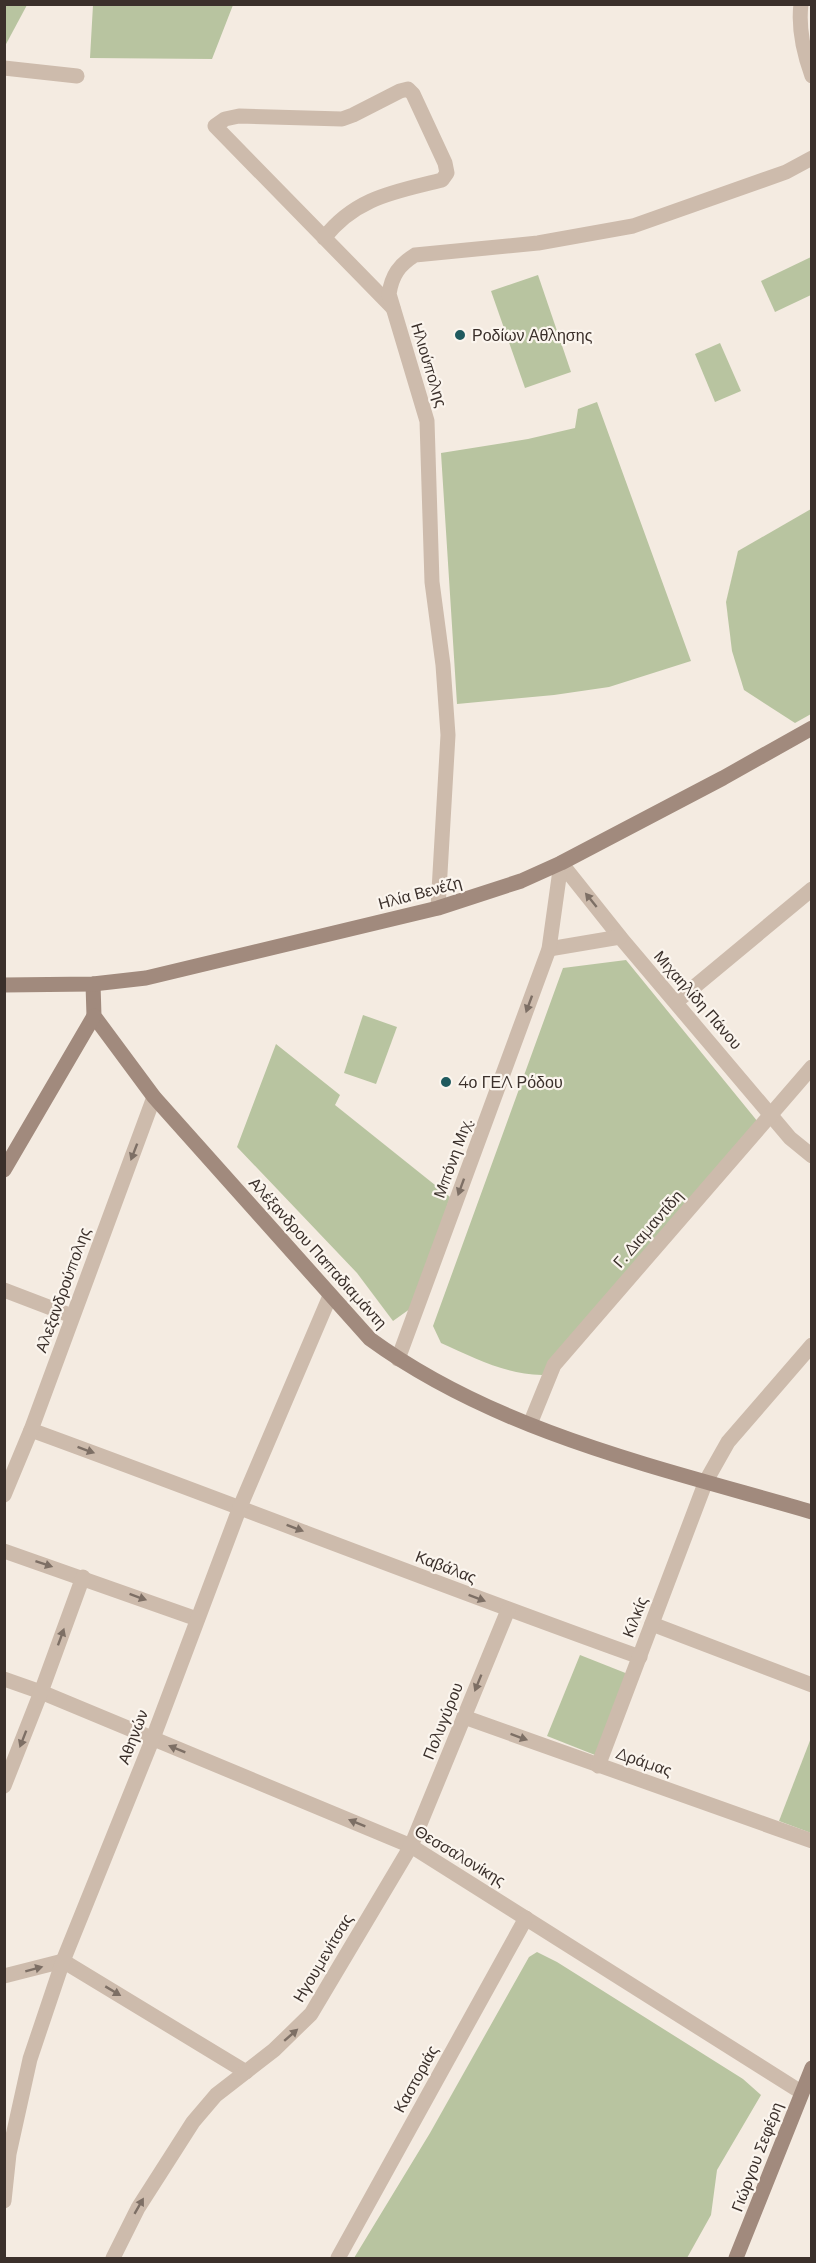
<svg xmlns="http://www.w3.org/2000/svg" width="816" height="2263" viewBox="0 0 816 2263" font-family="Montserrat,sans-serif">
	<style>
		.green { fill: #b8c4a0 }
		.lines { fill: none; stroke-linecap: round; stroke-linejoin: round }
		.street { stroke: #cdbbac; stroke-width: 15 }
		.secondary { stroke: #a18a7d; stroke-width: 15 }
		.oneway { fill: #7d6f65 }
		.poi-dot { fill: #1f5a5e; stroke: #fbf5ee; stroke-width: 2 }
		.labels { text-anchor: middle; dominant-baseline: central; stroke-width: 4.5; stroke-linejoin: round; paint-order: stroke }
		.poi-label { font-size: 16px; fill: #3b302b; stroke: #fbf5ee; text-anchor: start }
		.street-label { font-size: 16px; fill: #3b302b; stroke: #fbf5ee }
	</style>
	<rect width="100%" height="100%" fill="#f4ebe1"/>
	<!-- green -->
	<g class="green">
		<polygon points="5,4 27,5 5,46 4,5"/>
		<polygon points="93,5 93,4 233,5 212,59 90,58"/>
		<polygon points="811,257 811,295 775,312 761,281"/>
		<polygon points="538,275 571,372 525,388 491,291"/>
		<polygon points="720,343 741,391 715,402 695,354"/>
		<polygon points="597,402 691,661 609,687 554,695 457,704 441,453 528,439 575,428 578,409"/>
		<polygon points="811,509 811,714 795,723 744,690 732,651 726,602 738,551"/>
		<path d="M626,960L758,1122L542,1375C504,1374 475,1358 441,1343L433,1326L563,968Z"/>
		<polygon points="363,1015 397,1027 376,1084 344,1073"/>
		<polygon points="276,1044 340,1095 335,1105 450,1197 414,1306 393,1321 357,1273 237,1147"/>
		<polygon points="580,1655 628,1674 595,1755 547,1736"/>
		<polygon points="811,1738 811,1833 779,1821"/>
		<polygon points="537,1952 557,1962 743,2079 761,2095 717,2170 711,2215 687,2258 354,2258 430,2133 529,1957"/>
	</g>
	<g class="lines">
		<!-- street -->
		<g class="street">
			<path d="M801,4C798,28 804,54 812,76"/>
			<polyline points="4,68 77,76"/>
			<path d="M324,238C356,197 395,192 442,180L447,173L445,163L413,94L408,89L400,91L353,115L342,119L239,116L225,119L215,126L393,308"/>
			<polyline points="561,863 620,937 790,1138 812,1156"/>
			<path d="M438,908L448,735L443,665L432,582L427,421L389,294C392,275 399,265 415,255L538,243L633,226L786,172L812,158"/>
			<polyline points="549,949 620,937"/>
			<polyline points="676,1002 812,889"/>
			<polyline points="4,1290 72,1316"/>
			<polyline points="398,1359 549,949 561,863"/>
			<polyline points="530,1424 554,1365 812,1067"/>
			<path d="M31,1430C234,1504 436,1584 640,1657"/>
			<polyline points="4,1495 31,1430 154,1097"/>
			<polyline points="4,1551 197,1619"/>
			<polyline points="652,1624 812,1685"/>
			<polyline points="4,1679 41,1692 411,1846 801,2092"/>
			<polyline points="464,1717 812,1841"/>
			<polyline points="598,1766 706,1481 728,1442 812,1345"/>
			<polyline points="4,1786 41,1692 83,1577"/>
			<polyline points="4,1976 63,1961 246,2072"/>
			<polyline points="4,2201 9,2154 30,2059 63,1961 153,1738 240,1507 330,1296"/>
			<polyline points="113,2258 138,2208 193,2122 216,2095 274,2050 311,2014 411,1846 508,1610"/>
			<polyline points="338,2258 526,1918"/>
		</g>
		<!-- secondary -->
		<g class="secondary">
			<path d="M93,984L94,1016L154,1097L370,1339C499,1433 661,1468 812,1512"/>
			<polyline points="4,985 93,984 146,978 438,908 521,881 561,863 723,778 812,728"/>
			<polyline points="4,1170 94,1016"/>
			<polyline points="736,2258 812,2068"/>
		</g>
	</g>
	<!-- one-way arrows -->
	<defs><path id="oneway-solid" d="M-6-.8H1V-3.2L6.5 0L1 3.2V.8H-6Z" transform="scale(1.5)"/></defs>
	<g class="oneway">
		<use href="#oneway-solid" transform="translate(591 900) rotate(-129)"/>
		<use href="#oneway-solid" transform="translate(529 1004) rotate(110)"/>
		<use href="#oneway-solid" transform="translate(134 1152) rotate(111)"/>
		<use href="#oneway-solid" transform="translate(461 1187) rotate(110)"/>
		<use href="#oneway-solid" transform="translate(86 1450) rotate(20)"/>
		<use href="#oneway-solid" transform="translate(295 1528) rotate(21)"/>
		<use href="#oneway-solid" transform="translate(44 1564) rotate(18)"/>
		<use href="#oneway-solid" transform="translate(138 1597) rotate(20)"/>
		<use href="#oneway-solid" transform="translate(477 1598) rotate(21)"/>
		<use href="#oneway-solid" transform="translate(61 1637) rotate(-70)"/>
		<use href="#oneway-solid" transform="translate(478 1683) rotate(112)"/>
		<use href="#oneway-solid" transform="translate(519 1737) rotate(20)"/>
		<use href="#oneway-solid" transform="translate(23 1739) rotate(111)"/>
		<use href="#oneway-solid" transform="translate(177 1749) rotate(-158)"/>
		<use href="#oneway-solid" transform="translate(357 1823) rotate(-158)"/>
		<use href="#oneway-solid" transform="translate(34 1969) rotate(-15)"/>
		<use href="#oneway-solid" transform="translate(113 1991) rotate(31)"/>
		<use href="#oneway-solid" transform="translate(291 2035) rotate(-41)"/>
		<use href="#oneway-solid" transform="translate(139 2206) rotate(-60)"/>
	</g>
	<!-- markers -->
	<g class="poi-dot">
		<circle cx="460" cy="335" r="6"/>
		<circle cx="446" cy="1082" r="6"/>
	</g>
	<g class="labels">
		<!-- poi labels -->
		<g class="poi-label">
			<text x="472" y="335">Ροδίων Αθλησης</text>
			<text x="458" y="1082">4ο ΓΕΛ Ρόδου</text>
		</g>
		<!-- street labels -->
		<g class="street-label">
			<text transform="translate(429 365) rotate(73)">Ηλιούπολης</text>
			<text transform="translate(420 893) rotate(-15)">Ηλία Βενέζη</text>
			<text transform="translate(698 1000) rotate(49)">Μιχαηλίδη Πάνου</text>
			<text transform="translate(453 1158) rotate(-70)">Μπόνη Μιχ.</text>
			<text transform="translate(648 1229) rotate(-49)">Γ. Διαμαντίδη</text>
			<text transform="translate(318 1253) rotate(48)">Αλέξανδρου Παπαδιαμάντη</text>
			<text transform="translate(63 1290) rotate(-70)">Αλεξανδρούπολης</text>
			<text transform="translate(446 1567) rotate(21)">Καβάλας</text>
			<text transform="translate(635 1617) rotate(-69)">Κιλκίς</text>
			<text transform="translate(443 1721) rotate(-68)">Πολυγύρου</text>
			<text transform="translate(133 1737) rotate(-69)">Αθηνών</text>
			<text transform="translate(644 1762) rotate(19)">Δράμας</text>
			<text transform="translate(460 1856) rotate(31)">Θεσσαλονίκης</text>
			<text transform="translate(323 1958) rotate(-59)">Ηγουμενίτσας</text>
			<text transform="translate(416 2079) rotate(-61)">Καστοριάς</text>
			<text transform="translate(757 2157) rotate(-69)">Γιώργου Σεφέρη</text>
		</g>
	</g>
	<!-- border -->
	<rect width="816" height="2263" fill="none" stroke="#3b302b" stroke-width="12"/>
</svg>
